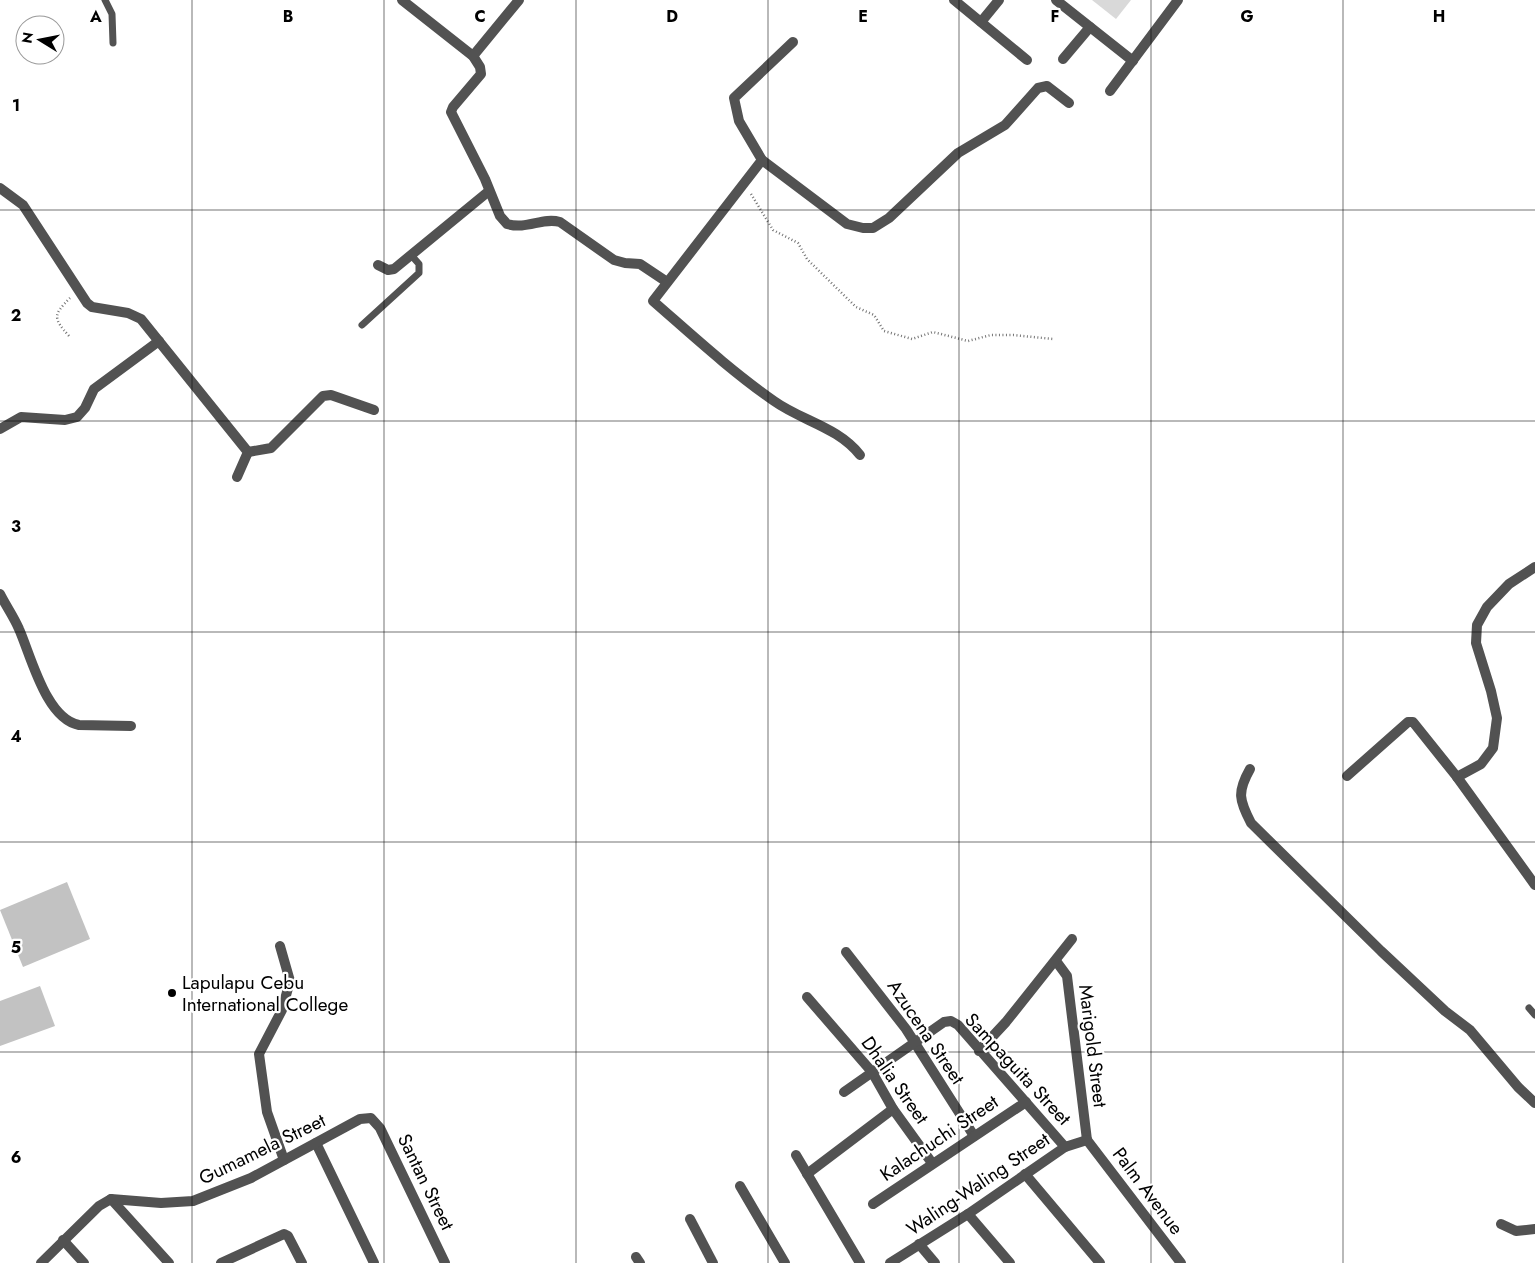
<svg xmlns="http://www.w3.org/2000/svg" width="1535" height="1263" viewBox="0 0 1535 1263" font-family="Jost,sans-serif">
	<style>
		.pitch { fill: #d9d9d9 }
		.building { fill: #c2c2c2 }
		.lines { fill: none; stroke-linecap: round; stroke-linejoin: round }
		.path { stroke: #747474; stroke-width: 2.5; stroke-dasharray: 1 2.5; stroke-linecap: butt }
		.service { stroke: #525252; stroke-width: 7 }
		.minor { stroke: #525252; stroke-width: 10 }
		.grid { fill: none; stroke: #000; stroke-width: 1; stroke-opacity: 0.55 }
		.poi-dot { fill: #000; stroke: #fff; stroke-width: 2 }
		.labels { text-anchor: middle; dominant-baseline: central; stroke-width: 4.5; stroke-linejoin: round; paint-order: stroke }
		.poi-label { font-size: 19px; fill: #000; stroke: #fff; text-anchor: start }
		.street-label { font-size: 19px; fill: #000; stroke: #fff }
		.grid-label { font-size: 16px; text-anchor: middle; font-weight: bold; fill: #000; stroke: #fff; stroke-width: 4.5; stroke-linejoin: round; paint-order: stroke }
	</style>
	<rect width="100%" height="100%" fill="#fff"/>
	<!-- pitch -->
	<polygon class="pitch" points="1092,0 1131,0 1116,19"/>
	<!-- building -->
	<g class="building">
		<polygon points="67,882 90,939 23,967 0,910"/>
		<polygon points="40,986 55,1026 0,1046 0,1001"/>
	</g>
	<g class="lines">
		<!-- path -->
		<g class="path">
			<polyline points="751,194 773,230 798,243 807,259 856,307 874,315 884,331 912,339 933,332 968,341 991,335 1013,335 1053,339"/>
			<path d="M69,336C53,318 53,315 70,298"/>
		</g>
		<!-- service -->
		<g class="service">
			<polyline points="105,0 112,14 113,43"/>
			<polyline points="362,325 419,273 419,264 411,255"/>
			<polyline points="1529,1008 1535,1015"/>
		</g>
		<!-- minor -->
		<g class="minor">
			<path d="M402,0L473,56L480,67L481,74L453,107L451,112L485,179L500,216L507,224C527,230 542,217 560,222L614,260L625,263L640,264L667,282"/>
			<polyline points="954,0 1027,60"/>
			<polyline points="1056,0 1133,61"/>
			<polyline points="981,22 999,0"/>
			<polyline points="793,42 734,98 739,121 762,160 847,224 863,228 873,228 889,218 958,153 1005,125 1038,88 1047,86 1069,103"/>
			<polyline points="473,56 519,0"/>
			<polyline points="1063,59 1090,27"/>
			<polyline points="1110,91 1178,0"/>
			<path d="M762,160L653,301C692,335 731,371 774,401C802,421 838,427 860,455"/>
			<polyline points="0,188 23,205 87,303 92,307 128,313 141,319 248,452 237,477"/>
			<polyline points="378,265 388,270 394,269 489,191"/>
			<polyline points="0,429 21,417 65,420 77,417 85,408 94,389 159,341"/>
			<polyline points="248,452 271,448 323,396 331,395 374,410"/>
			<path d="M0,594C6,606 14,617 19,629C31,656 46,719 79,725L131,726"/>
			<path d="M1250,769C1237,792 1239,800 1251,823L1381,951L1445,1011L1470,1030L1518,1087L1535,1103"/>
			<polyline points="1347,776 1408,722 1413,722 1457,777 1535,885"/>
			<polyline points="1457,777 1481,764 1493,748 1497,718 1491,691 1476,643 1477,625 1487,607 1509,584 1535,567"/>
			<polyline points="280,946 290,981 282,1010 259,1054 267,1112 284,1160"/>
			<polyline points="846,952 906,1029 974,1136"/>
			<polyline points="1056,961 1067,976 1087,1140"/>
			<polyline points="807,997 872,1072 893,1109 932,1163"/>
			<polyline points="979,1051 1006,1022 1072,939"/>
			<polyline points="844,1092 944,1022 951,1021 958,1025 1065,1147"/>
			<polyline points="1087,1140 1181,1263"/>
			<polyline points="316,1143 374,1263"/>
			<polyline points="796,1155 860,1263"/>
			<polyline points="807,1174 893,1109"/>
			<polyline points="1025,1174 1100,1263"/>
			<polyline points="740,1186 785,1263"/>
			<polyline points="111,1199 169,1263"/>
			<polyline points="873,1204 1026,1102"/>
			<polyline points="968,1214 1010,1263"/>
			<polyline points="690,1219 713,1263"/>
			<polyline points="1501,1224 1516,1231 1535,1229"/>
			<polyline points="63,1240 84,1263"/>
			<polyline points="919,1244 935,1263"/>
			<polyline points="636,1257 640,1263"/>
			<polyline points="41,1263 99,1206 111,1199 161,1203 193,1201 251,1178 360,1119 371,1118 380,1128 445,1263"/>
			<polyline points="221,1263 284,1234 288,1236 302,1263"/>
			<polyline points="890,1263 968,1214 1065,1147 1087,1140"/>
		</g>
	</g>
	<!-- grid -->
	<path class="grid" d="M192,0V1263M384,0V1263M576,0V1263M768,0V1263M959,0V1263M1151,0V1263M1343,0V1263M0,210H1535M0,421H1535M0,632H1535M0,842H1535M0,1052H1535"/>
	<!-- markers -->
	<circle class="poi-dot" cx="172" cy="993" r="5"/>
	<g class="labels">
		<!-- poi labels -->
		<g class="poi-label">
			<text x="182" y="982">Lapulapu Cebu<tspan x="182" dy="22">International College</tspan></text>
		</g>
		<!-- street labels -->
		<g class="street-label">
			<text transform="translate(926 1032) rotate(56)">Azucena Street</text>
			<text transform="translate(1093 1046) rotate(83)">Marigold Street</text>
			<text transform="translate(1018 1069) rotate(47)">Sampaguita Street</text>
			<text transform="translate(895 1080) rotate(55)">Dhalia Street</text>
			<text transform="translate(939 1138) rotate(-34)">Kalachuchi Street</text>
			<text transform="translate(262 1149) rotate(-26)">Gumamela Street</text>
			<text transform="translate(426 1182) rotate(64)">Santan Street</text>
			<text transform="translate(978 1184) rotate(-34)">Waling-Waling Street</text>
			<text transform="translate(1148 1191) rotate(53)">Palm Avenue</text>
		</g>
	</g>
	<g class="grid-label">
		<text x="96" y="22">A</text>
		<text x="288" y="22">B</text>
		<text x="480" y="22">C</text>
		<text x="672" y="22">D</text>
		<text x="863" y="22">E</text>
		<text x="1055" y="22">F</text>
		<text x="1247" y="22">G</text>
		<text x="1439" y="22">H</text>
		<text x="16" y="111">1</text>
		<text x="16" y="321">2</text>
		<text x="16" y="532">3</text>
		<text x="16" y="742">4</text>
		<text x="16" y="953">5</text>
		<text x="16" y="1163">6</text>
	</g>
	<!-- north arrow -->
	<g transform="translate(40 40) rotate(280)"><circle r="24" fill="#ffffff" stroke="#999999"/>
	<path d="M0-4L9 19L0 12L-9 19Z" fill="#000000"/>
	<text y="-8" font-size="14" font-weight="bold" text-anchor="middle" fill="#000000">N</text>
	</g>
</svg>
